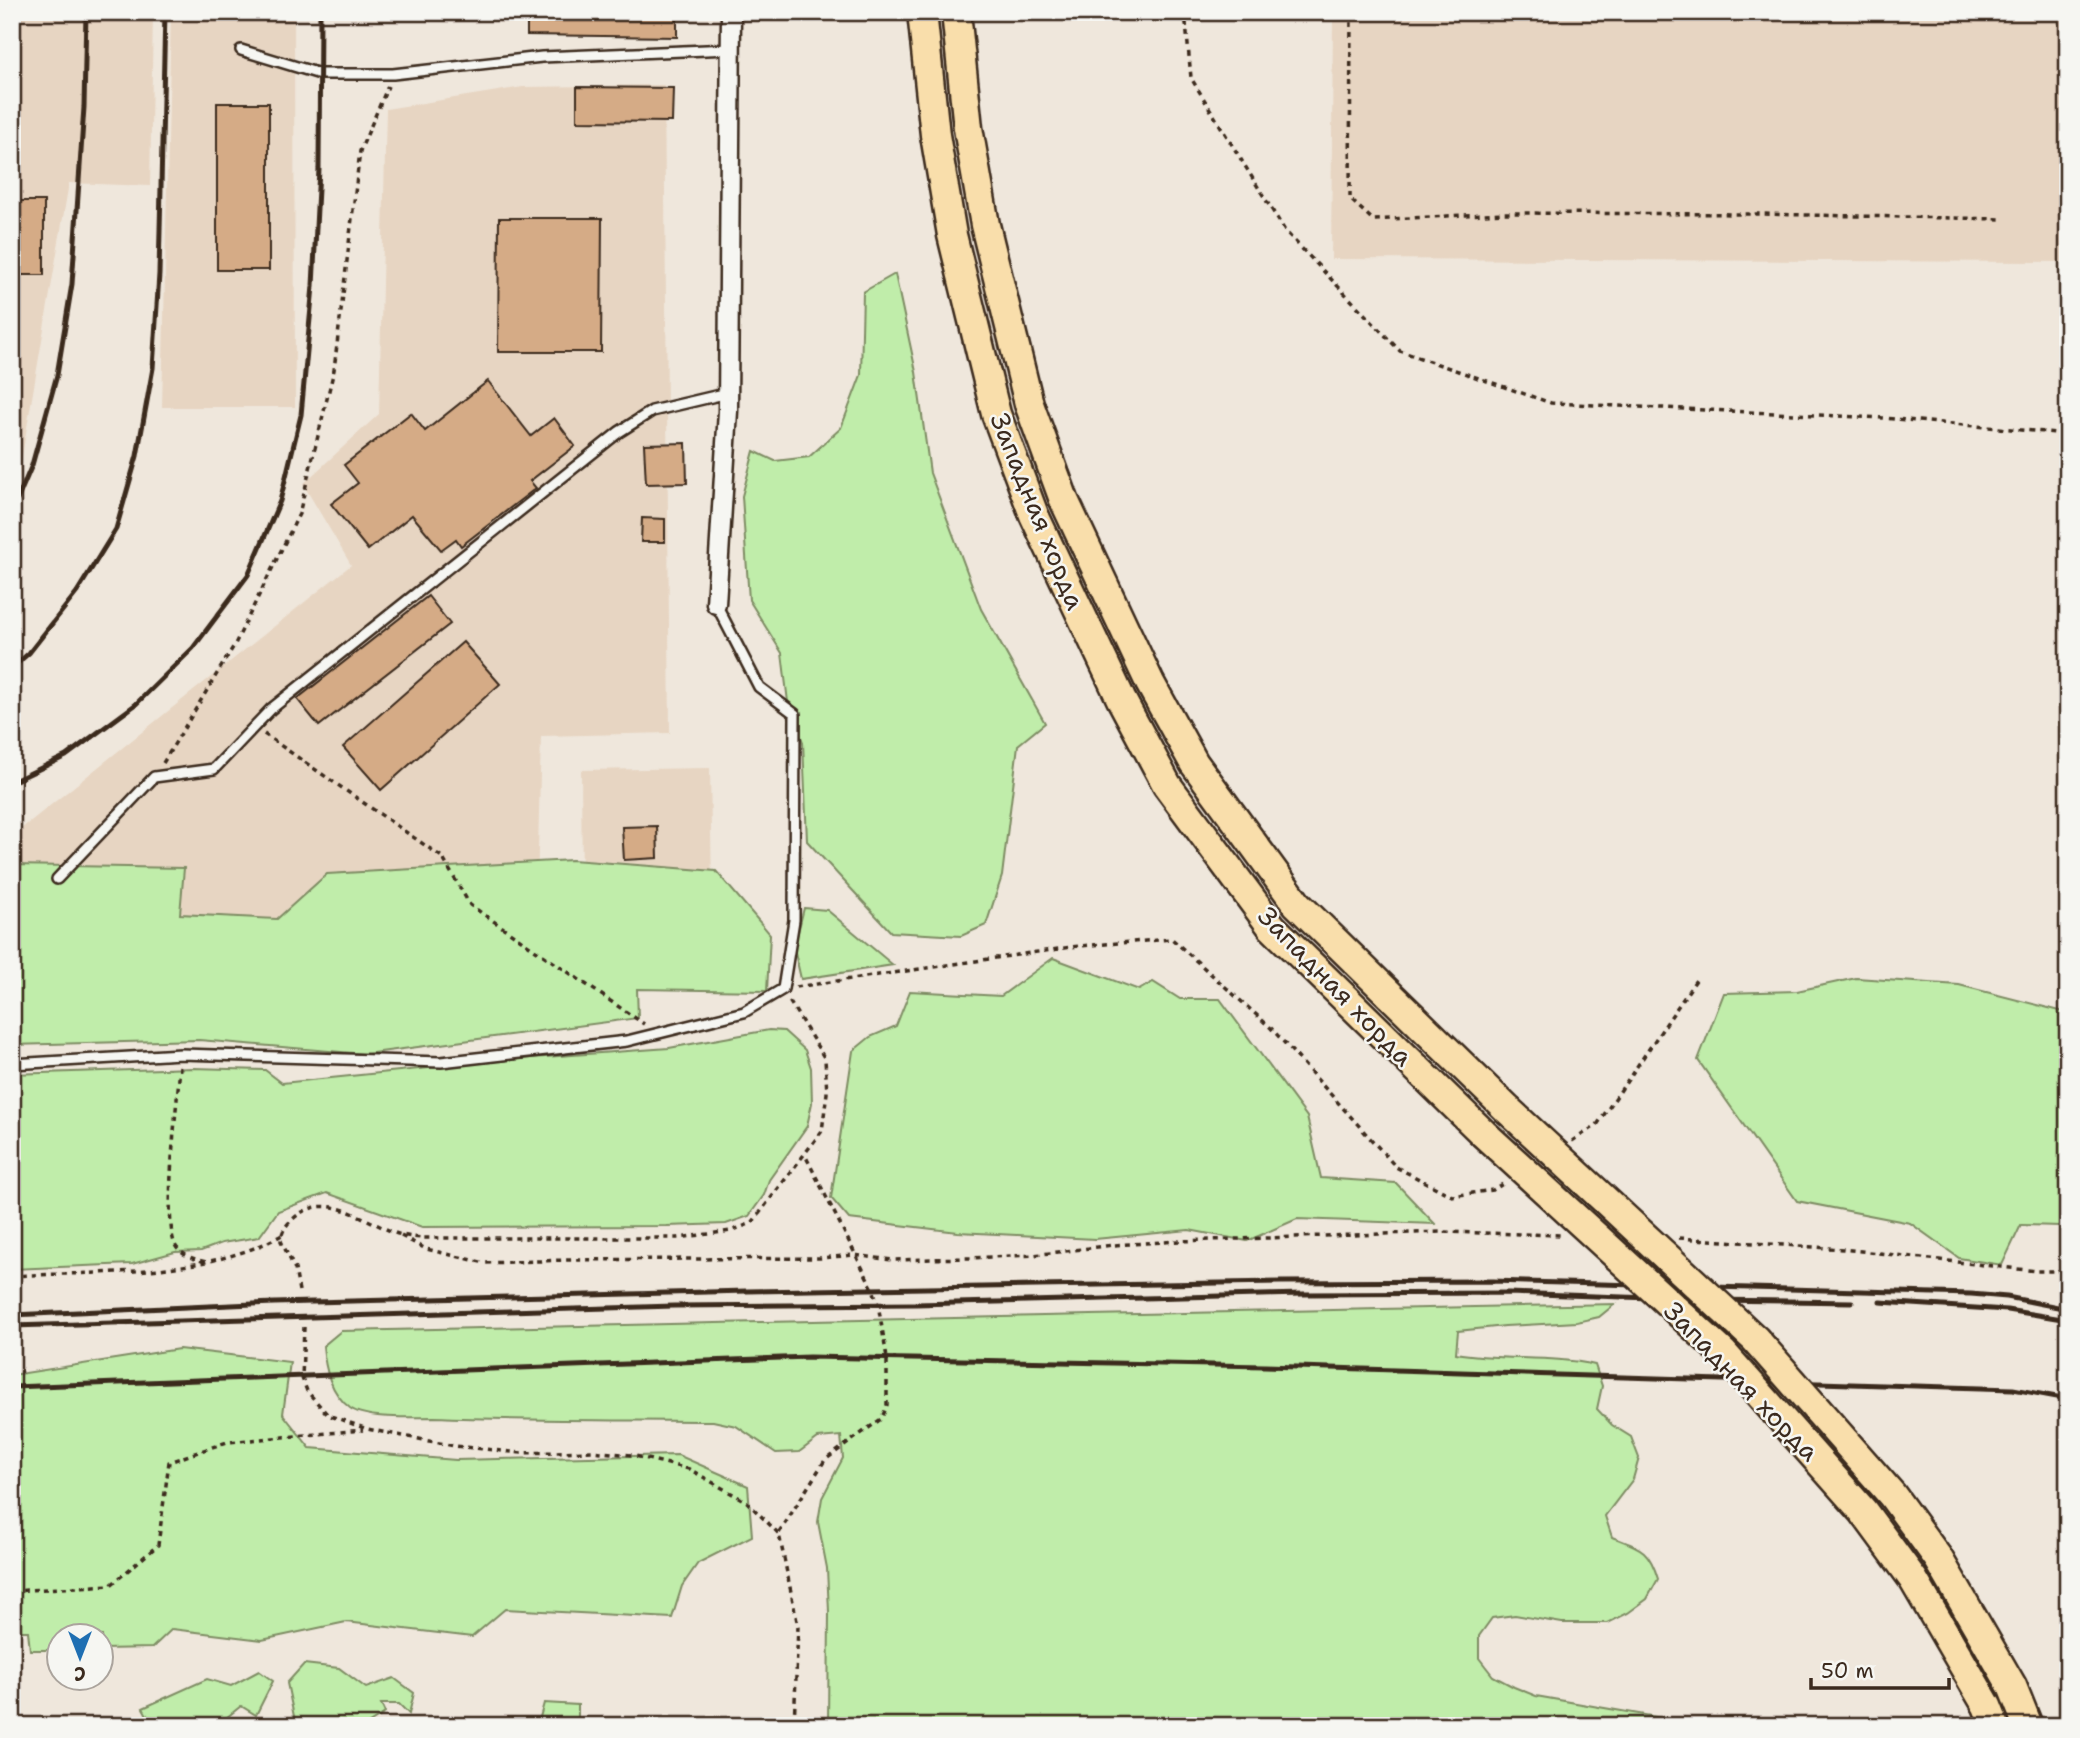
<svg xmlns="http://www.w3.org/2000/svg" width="2080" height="1738" viewBox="0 0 2080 1738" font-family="'Shantell Sans',sans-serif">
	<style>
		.built { fill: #e7d5c2 }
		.green { fill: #c0edaa; stroke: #7e8c64; stroke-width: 2 }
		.building { fill: #d5ab86; stroke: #3b2a1e; stroke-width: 2 }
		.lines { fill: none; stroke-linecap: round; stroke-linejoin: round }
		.service-casing { stroke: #3b2a1e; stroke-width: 14 }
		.minor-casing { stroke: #3b2a1e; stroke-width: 23 }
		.trunk-casing { stroke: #3b2a1e; stroke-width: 33 }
		.path { stroke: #3b2a1e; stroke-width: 3.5; stroke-dasharray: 5 5; stroke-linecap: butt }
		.service { stroke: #f6f6f2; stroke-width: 9 }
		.minor { stroke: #f6f6f2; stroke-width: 18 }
		.trunk { stroke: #f9deab; stroke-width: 28 }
		.rail { stroke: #3b2a1e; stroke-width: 5 }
		.trunk-bridge-casing { stroke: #3b2a1e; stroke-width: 33; stroke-linecap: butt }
		.trunk-bridge { stroke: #f9deab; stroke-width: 28 }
		.labels { text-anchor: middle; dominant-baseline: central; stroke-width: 5; stroke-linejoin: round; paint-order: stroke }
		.street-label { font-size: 26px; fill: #3b2a1e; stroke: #f6f6f2 }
	</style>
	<rect width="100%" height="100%" fill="#efe7dc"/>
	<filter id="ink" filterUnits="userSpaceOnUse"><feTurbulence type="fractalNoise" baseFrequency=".0143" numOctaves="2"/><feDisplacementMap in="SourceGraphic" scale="14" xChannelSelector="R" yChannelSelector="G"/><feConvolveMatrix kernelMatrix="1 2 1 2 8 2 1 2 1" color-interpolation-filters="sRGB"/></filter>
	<g filter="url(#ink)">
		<!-- built -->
		<g class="built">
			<polygon points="12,12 153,12 150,186 69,183 16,491 12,491"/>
			<polygon points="171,12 294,12 295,407 162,407"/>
			<polygon points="1333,12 2068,12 2068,262 1331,259"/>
			<polygon points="664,85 670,733 541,736 535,965 12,997 12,836 351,565 303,484 379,414 386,109 523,87"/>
			<polygon points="710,768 712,891 582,893 581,770"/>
		</g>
		<!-- green -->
		<g class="green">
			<polygon points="895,274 916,372 930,473 981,609 1045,723 1018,745 1002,876 986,925 961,936 891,932 807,841 803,742 788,702 782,653 749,600 742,496 754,451 775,461 809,457 841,428 861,375 863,292"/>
			<polygon points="572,860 716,871 770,934 767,991 637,989 638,1018 365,1054 199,1040 12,1045 12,865 184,868 180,914 277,919 327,874"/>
			<polygon points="804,908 827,910 893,965 801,979 794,948"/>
			<polygon points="1053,958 1139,990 1153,982 1180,999 1220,999 1307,1117 1321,1178 1396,1183 1435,1224 1297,1219 1247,1241 1189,1230 1095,1239 958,1232 849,1219 831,1198 853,1051 870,1037 896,1026 910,991 1001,996"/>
			<polygon points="1856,978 1959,985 2068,1013 2068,1222 2060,1226 2021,1225 2002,1265 1959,1258 1910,1223 1797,1201 1698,1060 1724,993 1797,991"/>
			<polygon points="769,1030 784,1031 805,1050 811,1068 812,1103 807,1126 769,1180 764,1195 749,1216 726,1224 667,1226 422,1227 327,1193 278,1211 259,1237 222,1243 201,1251 175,1252 132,1264 12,1269 12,1074 193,1068 265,1070 282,1083 517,1059 669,1048"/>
			<path d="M1615,1304L1599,1317L1577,1322L1505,1326L1458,1331L1456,1353C1502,1361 1551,1355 1595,1365L1602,1386L1597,1409L1612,1425L1631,1437L1639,1458L1633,1479L1605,1516L1612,1537C1641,1548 1649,1549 1658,1579L1647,1599L1628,1613L1608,1623H1562L1515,1615L1492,1618L1479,1636V1658L1493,1676L1514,1687L1536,1696L1673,1720L1687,1726H828L829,1612L827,1568L818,1522L822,1498L843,1458L841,1436L818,1438L799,1452L776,1453L736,1426L713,1421C620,1420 527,1421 434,1417C413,1417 367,1420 350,1408C330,1393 325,1368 323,1346L341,1331Z"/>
			<polygon points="179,1349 290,1362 283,1414 310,1448 456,1460 678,1455 748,1486 752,1536 698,1563 682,1586 672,1618 505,1609 472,1637 346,1622 262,1640 172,1629 152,1648 102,1649 102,1636 60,1636 59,1650 30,1650 28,1631 12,1631 12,1375"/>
			<polygon points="304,1664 339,1668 366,1688 394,1678 414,1693 409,1714 399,1704 381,1704 385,1713 366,1725 296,1726 287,1683"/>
			<polygon points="259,1671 273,1681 256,1715 241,1706 216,1726 184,1723 153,1726 143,1708 207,1679 231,1686"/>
			<polygon points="544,1703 578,1705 578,1726 539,1721"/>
		</g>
		<!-- building -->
		<g class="building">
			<polygon points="527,12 677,12 677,37 527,35"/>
			<polygon points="577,87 673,88 672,122 577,121"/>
			<rect x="217" y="103" width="52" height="167"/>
			<rect x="12" y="201" width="32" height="74"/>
			<polygon points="499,218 602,218 601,352 498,352"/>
			<polygon points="488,381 531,436 554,418 575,446 530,481 536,488 461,546 456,539 441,550 412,515 368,550 331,504 358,483 344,465 411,413 425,431"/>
			<polygon points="686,443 687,483 646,484 644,444"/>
			<polygon points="642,518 665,519 665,542 641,542"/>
			<polygon points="428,596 450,624 319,726 297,699"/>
			<polygon points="463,642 500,684 381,790 343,747"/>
			<polygon points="657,826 658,858 624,860 622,827"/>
		</g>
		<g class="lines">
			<defs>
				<g id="service">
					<polyline points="241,50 320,74 393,74 542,57 730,49"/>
					<polyline points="57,879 154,777 214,769 271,709 619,432 652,411 728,393"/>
					<polyline points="12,1064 181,1054 441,1062 627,1041 744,1012 783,989 794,920 795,714 759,687 716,604"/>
				</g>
				<polyline id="minor" points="716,604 728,411 731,12"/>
				<g id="trunk">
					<polyline points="922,12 935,135 952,235 996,414 1034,515 1121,699 1167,785 1272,927 1483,1133"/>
					<polyline points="956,12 968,128 985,225 1029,404 1064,500 1150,683 1194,763 1297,904 1508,1110"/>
				</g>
			</defs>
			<!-- service casing -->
			<use href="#service" class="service-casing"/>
			<!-- minor casing -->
			<use href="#minor" class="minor-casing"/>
			<!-- trunk casing -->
			<use href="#trunk" class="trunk-casing"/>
			<!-- path -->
			<g class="path">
				<polyline points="1185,12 1191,78 1285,231 1400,351 1551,403 1883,418 2068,434"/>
				<polyline points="1351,12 1350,199 1373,220 1503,213 1759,214 2001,219"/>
				<polyline points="264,734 442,857 470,905 644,1024"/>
				<polyline points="163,763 235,644 299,514 334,370 360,151 388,86"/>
				<polyline points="796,987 1079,946 1172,939 1271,1028 1396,1167 1452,1196 1493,1190 1506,1182"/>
				<path d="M180,1066C178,1097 161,1229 177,1248C185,1257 195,1259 206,1262"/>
				<polyline points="1572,1141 1597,1125 1698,977"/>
				<polyline points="401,1236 426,1249 485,1263 566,1260 821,1258 854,1255 892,1260 969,1258 1034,1255 1113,1245 1180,1241 1441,1232 1560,1235"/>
				<polyline points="1679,1238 1843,1249 2036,1271 2068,1271"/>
				<path d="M12,1276C100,1271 204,1278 282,1235"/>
				<path d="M299,1291L295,1269L281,1241C282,1230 286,1225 294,1218C326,1190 363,1220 395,1233C403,1236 413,1237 422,1238H678L731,1231L752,1223L822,1131L827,1093L825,1059L788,999"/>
				<polyline points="304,1327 302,1378 307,1391 328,1415 367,1429 455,1446 522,1453 592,1451 631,1455 689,1469 747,1502 779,1534 798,1626 794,1726"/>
				<polyline points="779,1533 825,1460 881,1419 884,1413 887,1405 887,1358 878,1304 873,1289 805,1155"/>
				<polyline points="12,1591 111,1585 158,1545 169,1462 227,1442 363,1430"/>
			</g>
			<!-- service -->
			<use href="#service" class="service"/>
			<!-- minor -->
			<use href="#minor" class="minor"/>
			<!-- trunk -->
			<use href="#trunk" class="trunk"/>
			<!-- rail -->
			<g class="rail">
				<polyline points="12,512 32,465 57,375 72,284 84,107 86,12"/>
				<polyline points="12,668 29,653 77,592 116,529 137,456 153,368 159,274 165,12"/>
				<polyline points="12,782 66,756 135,705 193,648 248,575 280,501 301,415 313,286 319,169 320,12"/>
				<polyline points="1880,1302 2007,1310 2068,1320"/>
				<polyline points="12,1315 274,1303 747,1291 1281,1282 1492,1281 1971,1294 2007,1297 2068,1309"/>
				<polyline points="12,1326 674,1306 916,1304 1303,1294 1509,1293 1708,1300 1852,1302"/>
				<polyline points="12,1387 809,1357 1265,1366 2013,1389 2068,1399"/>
			</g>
			<defs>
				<g id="trunk-bridge">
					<polyline points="1508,1110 1755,1339 1892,1495 1938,1558 2012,1686 2028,1726"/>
					<polyline points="1483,1133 1723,1353 1863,1511 1913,1579 1987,1706 1995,1726"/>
				</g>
			</defs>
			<!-- trunk-bridge casing -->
			<use href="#trunk-bridge" class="trunk-bridge-casing"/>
			<!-- trunk-bridge -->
			<use href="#trunk-bridge" class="trunk-bridge"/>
		</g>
	</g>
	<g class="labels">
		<!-- street labels -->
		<g class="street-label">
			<text transform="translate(1038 511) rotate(68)">Западная хорда</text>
			<text transform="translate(1336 986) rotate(46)">Западная хорда</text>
			<text transform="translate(1742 1381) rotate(46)">Западная хорда</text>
		</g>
	</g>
	<!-- margin -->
	<rect width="2080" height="1738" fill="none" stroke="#f6f6f2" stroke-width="42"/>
	<rect x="21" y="21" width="2038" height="1696" fill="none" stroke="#3b2a1e" stroke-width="2.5" filter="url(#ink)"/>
	<!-- north arrow -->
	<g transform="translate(80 1657) rotate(180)"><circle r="33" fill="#f6f6f2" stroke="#aba49d" stroke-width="2"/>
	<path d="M0-5L12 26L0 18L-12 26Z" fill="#1f6fb2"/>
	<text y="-10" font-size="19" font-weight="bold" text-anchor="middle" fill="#3b2a1e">С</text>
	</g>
	<!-- scale -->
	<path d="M1811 1678v10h138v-10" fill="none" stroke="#3b2a1e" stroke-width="3.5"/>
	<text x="1821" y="1678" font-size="21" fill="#3b2a1e" stroke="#f6f6f2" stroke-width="5" paint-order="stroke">50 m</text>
</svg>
